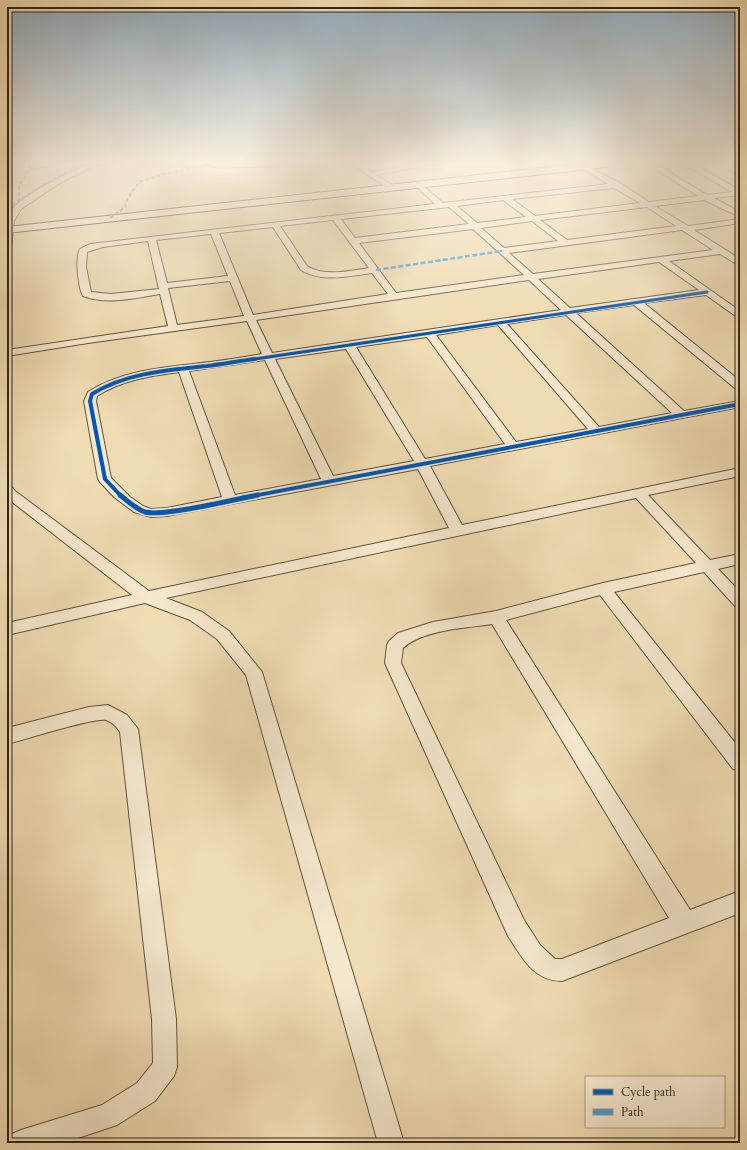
<svg xmlns="http://www.w3.org/2000/svg" width="747" height="1150" viewBox="0 0 747 1150" font-family="Cardo,serif">
	<style>
		.lines { fill: none; stroke-linecap: round; stroke-linejoin: round }
		.street-casing { stroke: #615340; stroke-width: 2 }
		.secondary-casing { stroke: #312519; stroke-width: 2 }
		.street { fill: #f5e8ce; fill-rule: evenodd }
		.secondary { fill: #f5e8ce; fill-rule: evenodd }
		.quiet-far1 { stroke: #3e9cdf; stroke-width: 2; stroke-dasharray: 4 2; stroke-linecap: butt }
		.quiet { stroke: #3e9cdf; stroke-width: 2.5; stroke-dasharray: 5 2.5; stroke-linecap: butt }
		.cycleway-far2-casing { stroke: #f5e8ce; stroke-width: 4.5 }
		.cycleway-far1-casing { stroke: #f5e8ce; stroke-width: 6 }
		.cycleway-casing { stroke: #f5e8ce; stroke-width: 8 }
		.cycleway-far2 { stroke: #0057b8; stroke-width: 3 }
		.cycleway-far1 { stroke: #0057b8; stroke-width: 4 }
		.cycleway { stroke: #0057b8; stroke-width: 5 }
	</style>
	<rect width="100%" height="100%" fill="#f0dcb3"/>
	<filter id="stains"><feTurbulence type="fractalNoise" baseFrequency=".005" numOctaves="4"/><feColorMatrix values="0 0 0 0 .2 0 0 0 0 .09 0 0 0 0 .02 0 0 0 .5 -.17"/></filter>
	<radialGradient id="worn" r=".72"><stop offset=".6" stop-color="#630" stop-opacity="0"/><stop offset="1" stop-color="#630" stop-opacity=".3"/></radialGradient>
	<g class="lines">
		<defs>
			<g id="street">
				<polygon points="36,164 58,164 32,169 29,167"/>
				<path d="M88,164H98L60,183L21,209L14,221L11,247L7,250C7,240 5,228 7,218C12,198 70,173 88,164Z"/>
				<polygon points="205,164 279,164 276,166 219,168"/>
				<polygon points="351,164 359,164 371,172 416,164 434,164 376,175 394,186 395,188 391,190"/>
				<path d="M647,164H656L707,195L732,192L684,164H693L740,190V195L714,198L740,212V217L704,200L655,206L688,226L740,219V223L694,230L740,259V266L720,254L669,261L740,311V318L737,317L706,295L644,303L740,381V390L736,389L634,305L576,313L684,411L740,401V407L430,466L462,525L740,468V476L648,495L710,560L740,554V564L718,569L740,592V608L735,606L704,572L614,592L740,749V771L733,769L600,595L506,620L690,910L740,891V913L562,981C533,981 522,957 508,936L385,663L387,645L389,641L398,633L433,622L496,611L603,583L696,563L636,498L166,598L202,612L229,631L262,672L404,1143H378L246,675L217,639L190,620L145,603L7,635V623L132,595L7,498V486L12,487L15,491L149,591L449,528L418,469L167,516L151,517L134,512L114,497L100,482L98,479L84,401L88,392C124,369 169,367 210,362C228,360 245,357 262,354L247,321L88,343L7,356V350L168,326L160,294C136,298 106,305 83,296C78,287 75,258 80,249L90,244L435,204L417,187L416,185L420,183L443,203L608,184L582,168L581,167L584,165L620,183L649,202L698,196ZM614,188L640,203L535,216L512,199ZM503,200L526,217L477,223L457,206ZM449,207L469,224L355,238L341,219ZM647,207L676,226L567,240L540,220ZM333,220L369,268C349,271 325,277 307,266L280,226ZM532,221L558,241L504,248L481,228ZM273,227L301,270C322,283 349,276 372,273L388,294L253,315L219,233ZM473,229L524,275L396,293L359,243ZM682,230L713,250L533,274L509,253ZM211,234L228,276L167,283L156,240ZM148,241L159,289L111,294L91,292L86,267L87,252L103,247ZM659,262L699,290L570,308L538,279ZM529,280L561,310L272,353L256,320ZM230,281L244,316L177,325L168,288ZM566,315L672,413L599,427L507,324ZM498,325L588,429L516,442L436,335ZM427,337L505,444L425,459L356,347ZM346,349L414,461L333,476L275,359ZM265,360L321,479L235,495L189,371ZM179,372L222,497L167,508L151,509L143,506L130,497L111,478L96,401L97,396C122,380 150,376 179,372ZM492,624L669,918L562,959H555L540,945L524,920L401,663L403,648C422,630 466,628 492,624Z"/>
				<polygon points="719,164 728,164 740,171 740,176"/>
				<path d="M108,705L127,715L138,729L176,1019L177,1067L174,1076L155,1101L117,1125L63,1143H8L12,1134L21,1130L102,1105L137,1083L153,1063L152,1019L120,732C117,727 112,722 106,720C95,717 23,740 7,744V728L89,707Z"/>
			</g>
			<polygon id="secondary" points="577,164 611,164 607,167 7,233 7,227"/>
		</defs>
		<!-- street casing -->
		<use href="#street" class="street-casing"/>
		<!-- secondary casing -->
		<use href="#secondary" class="secondary-casing"/>
		<!-- street -->
		<use href="#street" class="street"/>
		<!-- secondary -->
		<use href="#secondary" class="secondary"/>
		<!-- quiet-far1 -->
		<g class="quiet-far1">
			<polyline points="21,164 26,174"/>
			<polyline points="19,202 19,185 33,164"/>
			<polyline points="7,208 52,179 84,164"/>
			<polyline points="110,218 125,207 128,198 139,182 164,174 208,165"/>
			<polyline points="500,251 502,251"/>
		</g>
		<!-- quiet -->
		<polyline class="quiet" points="376,270 502,251"/>
		<defs>
			<polyline id="cycleway-far2" points="248,360 707,292"/>
			<g id="cycleway-far1">
				<path d="M121,496L105,479L90,401L92,394C126,373 168,370 207,366C223,364 239,361 255,359"/>
				<polyline points="253,496 740,404"/>
			</g>
			<path id="cycleway" d="M120,495C127,501 136,509 145,512C163,517 236,499 258,495"/>
		</defs>
		<!-- cycleway-far2 casing -->
		<use href="#cycleway-far2" class="cycleway-far2-casing"/>
		<!-- cycleway-far1 casing -->
		<use href="#cycleway-far1" class="cycleway-far1-casing"/>
		<!-- cycleway casing -->
		<use href="#cycleway" class="cycleway-casing"/>
		<!-- cycleway-far2 -->
		<use href="#cycleway-far2" class="cycleway-far2"/>
		<!-- cycleway-far1 -->
		<use href="#cycleway-far1" class="cycleway-far1"/>
		<!-- cycleway -->
		<use href="#cycleway" class="cycleway"/>
	</g>
	<!-- sky -->
	<linearGradient id="sky" x2="0" y2="1"><stop stop-color="#91abbe"/><stop offset="0.5" stop-color="#f8efdd"/><stop offset="1" stop-color="#f8efdd" stop-opacity="0"/></linearGradient>
	<rect width="747" height="325" fill="url(#sky)"/>
	<!-- margin -->
	<rect width="747" height="1150" fill="none" stroke="#f0dcb3" stroke-width="24"/>
	<rect x="8" y="8" width="731" height="1134" fill="none" stroke="#312519" stroke-width="2"/>
	<rect x="12" y="12" width="723" height="1126" fill="none" stroke="#312519"/>
	<!-- legend -->
	<rect x="585" y="1076" width="140" height="52" fill="#f5e8ce" stroke="#a79a86"/>
	<rect x="593" y="1089" width="20" height="6" fill="#0057b8" stroke="#a79a86"/>
	<text x="621" y="1096" font-size="12" fill="#312519">Cycle path</text>
	<rect x="593" y="1109" width="20" height="6" fill="#3e9cdf" stroke="#a79a86"/>
	<text x="621" y="1116" font-size="12" fill="#312519">Path</text>
	<rect width="100%" height="100%" filter="url(#stains)"/>
	<rect width="100%" height="100%" fill="url(#worn)"/>
</svg>
